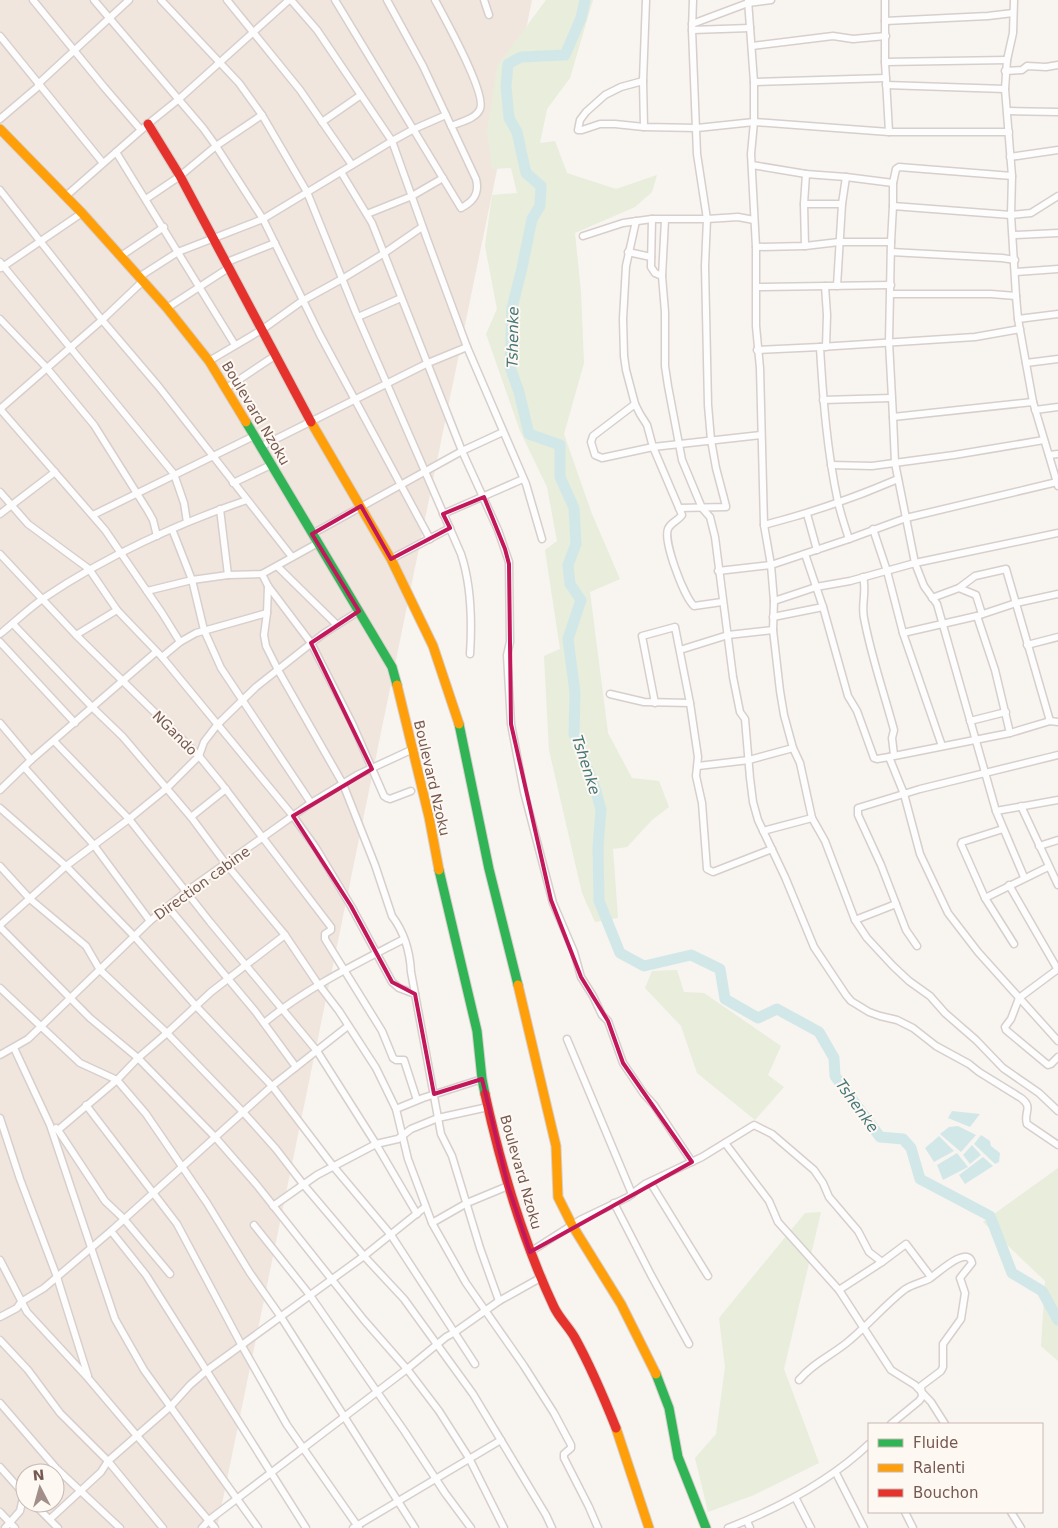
<svg xmlns="http://www.w3.org/2000/svg" width="1058" height="1528" viewBox="0 0 1058 1528" font-family="'DejaVu Sans',sans-serif">
	<style>
		.residential { fill: #f0e6de; fill-rule: evenodd }
		.green { fill: #e8eddc }
		.water { fill: #d2e8e8 }
		.lines { fill: none; stroke-linecap: round; stroke-linejoin: round }
		.river { stroke: #d2e8e8; stroke-width: 11 }
		.street-casing { stroke: #d7cfcc; stroke-width: 9 }
		.fast-casing { stroke: #d8d0cc; stroke-width: 11 }
		.slow-casing { stroke: #d8d0cc; stroke-width: 11 }
		.jam-casing { stroke: #d8d0cc; stroke-width: 11 }
		.street { stroke: #fefdfd; stroke-width: 6 }
		.fast { stroke: #30b455; stroke-width: 9 }
		.slow { stroke: #ff9f0a; stroke-width: 9 }
		.jam { stroke: #e5322d; stroke-width: 9 }
		.marked { fill: none; stroke: #c2185b; stroke-width: 4; stroke-linejoin: round }
		.labels { text-anchor: middle; dominant-baseline: central; stroke-width: 4; stroke-linejoin: round; paint-order: stroke }
		.street-label { font-size: 14px; fill: #755951; stroke: #fef8f3 }
		.water-label { font-size: 15px; font-style: italic; fill: #457678; stroke: #fef8f3 }
	</style>
	<rect width="100%" height="100%" fill="#f8f4f0"/>
	<!-- residential -->
	<path class="residential" d="M0,0H532L217,1528H0ZM25,1473H55V1503H25Z"/>
	<!-- green -->
	<g class="green">
		<polygon points="546,0 593,0 570,78 547,109 540,143 555,141 567,173 616,189 657,175 652,192 635,207 575,233 581,292 584,363 564,434 592,514 620,579 590,592 608,733 632,778 659,781 669,807 652,820 627,847 613,849 618,918 595,922 582,893 549,750 544,656 560,649 545,550 557,541 547,487 520,431 486,334 497,309 485,246 492,195 517,193 511,168 492,169 487,131 497,66"/>
		<polygon points="677,970 684,992 704,993 781,1046 768,1075 784,1087 755,1120 697,1073 681,1026 645,988 652,971"/>
		<polygon points="1058,1168 1058,1361 1041,1346 1045,1281 983,1222"/>
		<polygon points="821,1212 784,1369 819,1463 754,1495 708,1512 695,1458 716,1434 725,1367 719,1318 805,1213"/>
	</g>
	<!-- water -->
	<g class="water">
		<polygon points="952,1111 980,1114 970,1127 948,1118"/>
		<polygon points="958,1126 976,1135 961,1152 940,1134 949,1127"/>
		<polygon points="981,1135 990,1141 991,1146 1000,1153 999,1162 995,1164 974,1144"/>
		<polygon points="939,1136 954,1151 934,1162 925,1148"/>
		<polygon points="972,1145 981,1155 970,1164 963,1155"/>
		<polygon points="957,1153 968,1167 943,1180 937,1165"/>
		<polygon points="983,1157 993,1166 965,1184 959,1175"/>
	</g>
	<g class="lines">
		<!-- river -->
		<polyline class="river" points="585,0 581,18 565,55 521,57 508,64 506,86 509,118 517,132 526,173 541,186 540,206 532,219 522,268 512,308 510,367 519,392 529,434 560,445 560,477 574,508 576,544 568,565 570,584 581,600 568,639 575,693 574,734 595,788 601,810 598,847 599,901 620,953 644,966 691,955 720,969 725,999 758,1018 777,1009 819,1032 834,1058 835,1076 880,1137 903,1139 911,1148 920,1179 990,1216 1012,1273 1042,1291 1058,1320"/>
		<defs>
			<g id="street">
				<polyline points="33,0 104,87 141,130"/>
				<polyline points="94,0 203,128 216,146 263,219 320,335 430,539"/>
				<path d="M161,0L239,83L262,115L307,192L356,313L461,554C471,584 472,623 470,654"/>
				<polyline points="227,0 300,90 352,165"/>
				<polyline points="291,0 317,30 392,141 427,239 467,347 526,484 542,539"/>
				<path d="M335,0L461,208C473,202 480,194 476,179L423,66L387,0"/>
				<path d="M435,0C444,17 487,94 480,109C476,119 460,122 451,126"/>
				<polyline points="484,0 489,15"/>
				<polyline points="748,0 754,82 754,122 751,154 756,247 756,326 760,368 764,525 771,565 774,601 773,630 780,691 784,715 793,748 800,763 812,818 825,841 855,920 867,938 893,966 909,981 930,996 945,1013 976,1040 1003,1068 1039,1093 1058,1111"/>
				<polyline points="885,0 885,62 889,132"/>
				<polyline points="1014,0 1013,33 1007,60 1005,89 1012,176 1011,215 1016,296 1018,319 1033,402 1058,486"/>
				<polyline points="885,21 988,16 1013,13"/>
				<polyline points="692,24 748,3 771,0"/>
				<polyline points="692,30 750,28"/>
				<polyline points="0,36 103,163"/>
				<polyline points="752,46 833,36 853,39 886,36"/>
				<polyline points="885,62 1007,60"/>
				<polyline points="1005,71 1022,70 1027,66 1046,67 1058,65"/>
				<polyline points="643,81 621,87 605,95 586,112 580,120 578,130 582,130 600,124 615,124 644,127 697,128 754,122 889,132 1009,132"/>
				<polyline points="754,82 886,78"/>
				<polyline points="38,84 129,0"/>
				<polyline points="886,85 1005,89"/>
				<polyline points="1008,111 1058,112"/>
				<polyline points="0,119 40,85"/>
				<polyline points="322,122 361,95"/>
				<polyline points="644,127 643,81 646,0"/>
				<polyline points="116,152 235,345"/>
				<polyline points="1010,157 1058,150"/>
				<polyline points="752,165 806,174 846,177 893,183"/>
				<polyline points="341,172 372,223 462,451 498,530 509,562 510,642 507,655 511,724 524,792 553,903 574,952 581,977 593,996 602,1015 608,1021 623,1063 644,1094 654,1105 692,1162"/>
				<polyline points="0,190 102,320 159,387 292,557"/>
				<polyline points="66,196 148,124 179,99 289,0"/>
				<polyline points="146,199 180,176 216,146 262,115"/>
				<polyline points="804,204 842,204"/>
				<polyline points="893,206 893,183 896,169 899,167 1012,176"/>
				<polyline points="367,214 412,196 443,178"/>
				<polyline points="652,219 651,267 655,273 662,276"/>
				<path d="M665,220L662,276L665,312V366L668,386L682,460L702,508L710,517L715,537L733,677L740,712L745,719L750,778L753,802L758,820L785,877L814,947L846,995L851,1001L869,1012L880,1016L897,1020L913,1028L936,1046L969,1064L979,1072L1021,1098C1034,1108 1023,1112 1027,1124L1058,1145"/>
				<path d="M636,221L626,266L623,319L624,356L626,370L635,404L640,414L647,425L653,447L682,515C678,521 671,522 668,529C663,541 684,597 694,606L722,602"/>
				<polyline points="1014,235 1058,233"/>
				<polyline points="583,236 623,223 652,219 707,219 738,217 754,220"/>
				<polyline points="805,246 804,204 806,174"/>
				<polyline points="756,247 805,246 839,242 891,242"/>
				<polyline points="628,252 651,257"/>
				<polyline points="891,252 1002,258 1015,260"/>
				<polyline points="121,256 164,227"/>
				<polyline points="0,262 174,474 184,503 187,522"/>
				<polyline points="227,262 275,243"/>
				<polyline points="1,268 82,213"/>
				<polyline points="1015,272 1058,269"/>
				<polyline points="139,277 178,252 263,219 392,141 414,129 446,115"/>
				<polyline points="825,286 827,315 826,347"/>
				<polyline points="837,286 842,204 846,177"/>
				<polyline points="757,287 891,285"/>
				<polyline points="891,294 991,294 1016,296"/>
				<polyline points="167,308 230,267"/>
				<polyline points="358,317 401,298"/>
				<polyline points="0,319 46,367 94,425 148,511 153,520 157,536"/>
				<polyline points="1018,319 1058,314"/>
				<path d="M820,347C823,399 827,451 838,502C841,515 845,527 849,539"/>
				<polyline points="757,350 820,347 975,337 1020,329"/>
				<polyline points="209,361 263,329 302,301 342,279 383,254 422,227"/>
				<polyline points="1026,363 1058,359"/>
				<polyline points="225,389 276,355"/>
				<polyline points="823,400 891,398"/>
				<polyline points="1033,402 893,417 889,342 891,242 893,206 1011,215 1031,213 1058,196"/>
				<polyline points="635,404 593,436 591,442 595,455 602,458 653,447 761,435"/>
				<polyline points="0,409 105,530 162,613 180,642"/>
				<polyline points="0,409 102,320 143,281"/>
				<polyline points="1035,410 1058,407"/>
				<polyline points="893,417 895,463 915,563 924,586 937,604 996,811 1024,877"/>
				<polyline points="260,447 428,363 467,347"/>
				<polyline points="1049,455 1058,454"/>
				<polyline points="831,465 872,466 954,455 1044,440"/>
				<polyline points="233,483 271,465"/>
				<polyline points="0,492 28,524 89,569 117,610 162,657 293,816 316,848 351,906 392,982 399,988 415,994"/>
				<polyline points="679,508 726,507 726,506 716,468 711,440 708,405 705,266 707,219 697,154 692,30 693,0"/>
				<polyline points="220,509 228,575"/>
				<polyline points="0,514 55,472"/>
				<polyline points="443,514 523,479"/>
				<polyline points="807,514 817,550"/>
				<polyline points="93,515 254,436"/>
				<path d="M764,525C811,513 854,498 898,479"/>
				<polyline points="172,529 192,580 204,630 221,668 311,803"/>
				<polyline points="873,529 887,571 903,633 942,746"/>
				<polyline points="312,534 462,451 503,432"/>
				<polyline points="0,554 76,635 199,756 221,783 331,927 331,930 325,934 325,939 382,1031 393,1058 396,1060 404,1060 417,1100"/>
				<polyline points="805,554 823,607 848,696 857,711 874,758 877,759 889,757"/>
				<polyline points="391,559 450,528"/>
				<polyline points="278,567 337,625"/>
				<polyline points="718,571 771,565 849,539 906,518 1057,482"/>
				<polyline points="262,574 268,586 311,643 352,723 384,796 387,798 390,799 411,791"/>
				<path d="M863,577C867,592 861,603 864,618C871,656 884,693 894,730L892,738L894,755"/>
				<path d="M268,586L267,613L264,635L266,646L278,670L343,784L375,865L392,916C404,932 410,952 411,972L441,1134L452,1156L480,1248L499,1301"/>
				<polyline points="959,588 976,595 982,614"/>
				<polyline points="147,591 192,580 228,575 262,574 318,543"/>
				<polyline points="932,598 959,588 975,576 1006,569 1050,721"/>
				<polyline points="774,601 816,587 850,581 915,563 1058,533"/>
				<polyline points="977,616 995,670 1010,733"/>
				<polyline points="773,617 823,607"/>
				<polyline points="13,624 93,708 123,737 191,817 226,864 285,935 316,981 339,1011 376,1068 396,1109 408,1159 432,1223 466,1283 524,1366 554,1413 571,1445 571,1448 564,1454 564,1458 589,1507 598,1528"/>
				<polyline points="903,633 977,616 1016,603 1058,594"/>
				<path d="M0,634C15,622 29,608 44,598C104,557 179,523 247,500"/>
				<polyline points="76,635 117,610"/>
				<polyline points="0,642 75,723"/>
				<polyline points="1027,645 1058,637"/>
				<polyline points="680,650 728,635 773,630"/>
				<polyline points="162,657 180,642 196,633 267,613"/>
				<polyline points="610,694 644,702 690,703"/>
				<polyline points="655,703 642,636 675,627 690,703 698,757 696,776 702,803 707,869 713,872 772,849"/>
				<polyline points="970,721 1006,712"/>
				<polyline points="1058,722 1050,721 1010,733 889,757 904,794 920,854 948,913 978,952 1058,1041"/>
				<polyline points="0,723 31,760"/>
				<polyline points="54,741 129,819 210,922 317,1051 376,1144 417,1214"/>
				<polyline points="698,766 749,760 793,748"/>
				<polyline points="24,767 93,844 150,921"/>
				<polyline points="0,790 31,760 156,652"/>
				<polyline points="1021,806 1058,885"/>
				<polyline points="0,808 66,866 134,936 196,1006 272,1086 333,1166 391,1235 475,1364"/>
				<polyline points="996,811 1058,800"/>
				<polyline points="191,817 226,789"/>
				<polyline points="1003,829 962,842 961,844 985,898 1048,867"/>
				<polyline points="763,831 812,818"/>
				<polyline points="1039,846 1058,840"/>
				<polyline points="0,866 30,899 86,946 100,970 167,1033 243,1112 276,1149 303,1184 364,1256 404,1299 473,1394 546,1515 552,1528"/>
				<polyline points="1009,885 1058,970"/>
				<polyline points="985,898 1014,944"/>
				<polyline points="168,907 255,1011 296,1067"/>
				<polyline points="855,920 896,904"/>
				<polyline points="0,925 66,866 129,819 167,788 199,756 204,742 217,725 256,687 323,634 359,611"/>
				<polyline points="0,927 90,1018 138,1058 215,1137 256,1184 364,1320 407,1369 439,1411 469,1458 504,1528"/>
				<polyline points="917,946 906,930 881,865 858,815 858,808 920,789 1058,755"/>
				<polyline points="1058,969 1019,998 1011,1019 1005,1027 1006,1030 1048,1065 1051,1064 1058,1057"/>
				<polyline points="0,988 80,1063 117,1080 146,1114 207,1203 250,1273 281,1317 415,1528"/>
				<path d="M264,1023C306,988 356,964 404,939"/>
				<polyline points="567,1039 632,1194"/>
				<polyline points="14,1048 50,1125 115,1319 144,1370 258,1528"/>
				<polyline points="0,1055 28,1039 150,921 187,891 311,803 357,775 411,750"/>
				<polyline points="86,1105 177,1224 242,1346 287,1425 359,1528"/>
				<polyline points="396,1109 423,1098 482,1079"/>
				<polyline points="0,1118 20,1179 57,1277 88,1376"/>
				<polyline points="56,1128 58,1130 105,1201 124,1219 170,1274"/>
				<polyline points="58,1130 117,1080 138,1058 167,1033 211,992 285,935"/>
				<polyline points="725,1143 769,1201 778,1222 839,1290 891,1370 915,1385 931,1402 945,1424"/>
				<polyline points="650,1182 708,1276"/>
				<polyline points="614,1203 651,1275 689,1344"/>
				<polyline points="273,1206 317,1175 376,1144 398,1139 411,1129 438,1118 488,1107"/>
				<polyline points="432,1223 467,1203 508,1186"/>
				<polyline points="254,1225 309,1294 405,1432 445,1493 471,1528"/>
				<polyline points="111,1231 146,1275 306,1528"/>
				<polyline points="530,1252 580,1220 628,1197 645,1184 702,1157 754,1125 772,1134 814,1170 823,1183 829,1197 858,1231 869,1252 882,1262"/>
				<polyline points="0,1260 27,1312 88,1378 215,1528"/>
				<polyline points="839,1290 882,1262 906,1244 931,1277"/>
				<polyline points="0,1317 17,1308 21,1302 44,1288 57,1277 111,1231 272,1086 348,1026"/>
				<polyline points="0,1340 28,1370 60,1413 108,1461 163,1528"/>
				<path d="M799,1380C815,1361 833,1355 850,1340C869,1324 885,1305 904,1290C912,1284 921,1283 929,1279C937,1274 968,1244 972,1263L960,1278L965,1293L961,1319L943,1344V1367L941,1371L921,1386L922,1397L919,1401L891,1424"/>
				<polyline points="0,1403 56,1468 120,1528"/>
				<polyline points="0,1467 25,1495"/>
				<polyline points="836,1473 864,1528"/>
				<polyline points="795,1497 811,1528"/>
				<polyline points="33,1503 58,1528"/>
				<polyline points="0,1512 15,1528"/>
				<polyline points="905,1512 913,1528"/>
				<polyline points="1011,1512 1021,1528"/>
				<polyline points="50,1519 101,1472 108,1461 171,1406 190,1385 206,1371 364,1256 425,1207"/>
				<polyline points="747,1521 750,1528"/>
				<polyline points="5,1528 20,1511 24,1493"/>
				<polyline points="202,1528 209,1520 407,1369 446,1337 455,1332 499,1301 542,1277"/>
				<polyline points="353,1528 501,1440"/>
				<path d="M728,1528C779,1508 829,1482 869,1444"/>
			</g>
			<g id="fast">
				<polyline points="246,422 392,667 397,685"/>
				<polyline points="459,724 489,869 518,985"/>
				<polyline points="439,870 477,1031 482,1079 485,1094"/>
				<polyline points="656,1374 669,1408 678,1457 706,1528"/>
			</g>
			<g id="slow">
				<polyline points="0,129 82,213 167,308 209,361 246,422"/>
				<polyline points="311,422 391,559 433,646 459,724"/>
				<polyline points="397,685 429,817 439,870"/>
				<polyline points="518,985 556,1146 558,1197 572,1225 621,1304 656,1374"/>
				<polyline points="616,1428 649,1528"/>
			</g>
			<g id="jam">
				<polyline points="148,124 180,176 311,422"/>
				<path d="M485,1094C501,1167 522,1239 554,1307C559,1318 569,1327 575,1338C591,1367 604,1398 616,1428"/>
			</g>
		</defs>
		<!-- street casing -->
		<use href="#street" class="street-casing"/>
		<!-- fast casing -->
		<use href="#fast" class="fast-casing"/>
		<!-- slow casing -->
		<use href="#slow" class="slow-casing"/>
		<!-- jam casing -->
		<use href="#jam" class="jam-casing"/>
		<!-- street -->
		<use href="#street" class="street"/>
		<!-- fast -->
		<use href="#fast" class="fast"/>
		<!-- slow -->
		<use href="#slow" class="slow"/>
		<!-- jam -->
		<use href="#jam" class="jam"/>
	</g>
	<!-- marked area -->
	<path class="marked" d="M484,497L505,549L509,564L511,724L551,900L581,977L608,1021L623,1063L692,1162L530,1252L508,1186L482,1079L434,1094L415,994L392,982L351,906L293,816L372,769L311,643L359,611L312,534L361,506L391,559L450,528L443,514Z"/>
	<g class="labels">
		<!-- street labels -->
		<g class="street-label">
			<text transform="translate(256 413) rotate(59)">Boulevard Nzoku</text>
			<text transform="translate(175 733) rotate(45)">NGando</text>
			<text transform="translate(432 778) rotate(77)">Boulevard Nzoku</text>
			<text transform="translate(202 883) rotate(-36)">Direction cabine</text>
			<text transform="translate(521 1172) rotate(74)">Boulevard Nzoku</text>
		</g>
		<!-- water labels -->
		<g class="water-label">
			<text transform="translate(513 337) rotate(-89)">Tshenke</text>
			<text transform="translate(586 765) rotate(72)">Tshenke</text>
			<text transform="translate(857 1106) rotate(54)">Tshenke</text>
		</g>
	</g>
	<!-- legend -->
	<rect x="868" y="1423" width="175" height="90" fill="#fef8f3" stroke="#c7b8b2"/>
	<rect x="878" y="1439" width="25" height="8" fill="#30b455" stroke="#c7b8b2"/>
	<text x="913" y="1448" font-size="15" fill="#755951">Fluide</text>
	<rect x="878" y="1464" width="25" height="8" fill="#ff9f0a" stroke="#c7b8b2"/>
	<text x="913" y="1473" font-size="15" fill="#755951">Ralenti</text>
	<rect x="878" y="1489" width="25" height="8" fill="#e5322d" stroke="#c7b8b2"/>
	<text x="913" y="1498" font-size="15" fill="#755951">Bouchon</text>
	<!-- north arrow -->
	<g transform="translate(40 1488) rotate(354)"><circle r="24" fill="#fef8f3" stroke="#c7b8b2"/>
	<path d="M0-4L9 19L0 12L-9 19Z" fill="#a38f89"/>
	<text y="-8" font-size="14" font-weight="bold" text-anchor="middle" fill="#755951">N</text>
	</g>
</svg>
